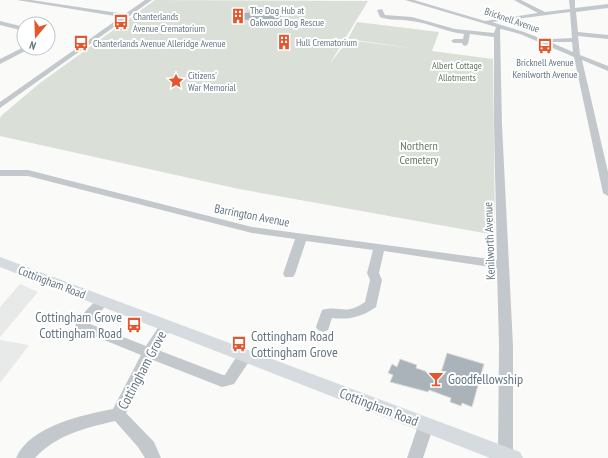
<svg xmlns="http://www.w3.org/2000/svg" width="608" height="458" viewBox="0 0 608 458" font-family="'PT Sans Narrow',sans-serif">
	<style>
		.built { fill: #e8e9e9 }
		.green { fill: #dadfd7 }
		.building { fill: #aab3b9; stroke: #dcdcda }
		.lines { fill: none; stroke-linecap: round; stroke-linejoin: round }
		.minor { fill: #c3c8cc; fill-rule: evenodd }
		.major { fill: #d6dbdf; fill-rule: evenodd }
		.labels { text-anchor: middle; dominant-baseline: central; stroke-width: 4; stroke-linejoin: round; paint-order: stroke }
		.far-poi-label { font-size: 10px; fill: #657683; stroke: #fff; text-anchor: start }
		.far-street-label { font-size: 10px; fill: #657683; stroke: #fff }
		.far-park-label { font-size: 10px; fill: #687a64; stroke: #fff }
		.park-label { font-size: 12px; fill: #687a64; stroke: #fff }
		.street-label { font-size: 12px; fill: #657683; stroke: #fff }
		.near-poi-label { font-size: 14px; fill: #657683; stroke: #fff; text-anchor: start }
		.near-street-label { font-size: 14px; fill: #657683; stroke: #fff }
	</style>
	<rect width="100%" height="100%" fill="#fafaf8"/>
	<!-- built -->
	<g class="built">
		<polygon points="20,284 38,292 0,337 0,307"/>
		<polygon points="0,340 29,345 0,383"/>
	</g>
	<!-- green -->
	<polygon class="green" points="155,0 368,1 329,65 348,40 419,49 348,39 357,22 439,32 432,51 493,59 495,235 239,189 0,136 0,118 2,115 40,83"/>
	<!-- building -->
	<g class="building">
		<polygon points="256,11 278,12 278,15 283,15 277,21 242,20 242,13"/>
		<polygon points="447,353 484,364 472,407 462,403 461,406 450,402 451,398 429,390 428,392 390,382 393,375 388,373 392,364 397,367 400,359 417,365 416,368 440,376"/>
	</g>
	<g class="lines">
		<!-- minor -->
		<g class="minor">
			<polygon points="17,0 31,0 125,14 145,0 152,0 0,108 0,102 121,17"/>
			<path d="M405,0H414L485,21L538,13L514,0H521L545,12L570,9L569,0H575V8L608,4V8L576,12L578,32L608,35V39L578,36L580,55L608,66V71L582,60L608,172V196L603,193L574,57L520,34L501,29L500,30L502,125L513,346V458H499L498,456L499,346L497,268L384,251L379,273L382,280L376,307C362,317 349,320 332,318L328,330L323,332L318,330L316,327L322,310C340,305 345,316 365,302L370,280L367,273L373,250L306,241L295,274L293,277H285L283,274L295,239L252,233L28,176H0V170H28L252,227L497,260L494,125V37L470,34L468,44L465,46L463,45L462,43H454L451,41L454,39H463L464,34C446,32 429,23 411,21C401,19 390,21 380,17L377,10L382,9L385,15L412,17L455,29L494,33L496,27ZM570,12L572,38L552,39L550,40V42L524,32L492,22ZM550,42H572L573,52Z"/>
			<polygon points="0,21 24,27 24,31 0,25"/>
			<polygon points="24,47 31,48 0,64 0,59"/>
			<path d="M103,298L108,299L109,302L90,324L146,346L161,323L166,321L171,323L173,326L158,350L223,375H225C231,366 238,349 250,353L252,357L234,384L222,387L153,360L126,413L154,442L161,458H145L138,447L115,421C85,428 56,435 35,458H16C30,426 82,415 113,409L141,355L77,329L75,326C81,316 92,301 103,298Z"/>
			<polygon points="426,418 432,420 434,425 423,458 407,458 420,420"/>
		</g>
		<!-- major -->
		<polygon class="major" points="0,257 520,452 523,458 490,458 0,267"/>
	</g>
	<!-- icons -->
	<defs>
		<symbol id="building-bare" viewBox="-9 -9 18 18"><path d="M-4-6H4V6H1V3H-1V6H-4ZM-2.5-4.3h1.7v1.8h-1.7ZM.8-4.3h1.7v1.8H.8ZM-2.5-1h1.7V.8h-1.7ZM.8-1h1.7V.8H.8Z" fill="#e4572e" stroke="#fff" stroke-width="2.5" paint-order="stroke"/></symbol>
		<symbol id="bus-bare" viewBox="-9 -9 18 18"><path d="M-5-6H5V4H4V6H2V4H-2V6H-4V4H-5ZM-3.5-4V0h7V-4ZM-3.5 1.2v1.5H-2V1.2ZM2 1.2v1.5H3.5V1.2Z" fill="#e4572e" stroke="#fff" stroke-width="2.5" paint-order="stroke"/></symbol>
		<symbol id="sight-bare" viewBox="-9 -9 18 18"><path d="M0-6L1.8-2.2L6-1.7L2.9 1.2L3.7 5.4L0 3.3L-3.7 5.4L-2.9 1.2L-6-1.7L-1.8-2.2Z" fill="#e4572e" stroke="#fff" stroke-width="2.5" paint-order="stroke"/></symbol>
		<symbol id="bar-bare" viewBox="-9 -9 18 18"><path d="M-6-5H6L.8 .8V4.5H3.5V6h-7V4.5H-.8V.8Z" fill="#e4572e" stroke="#fff" stroke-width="2.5" paint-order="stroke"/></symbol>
	</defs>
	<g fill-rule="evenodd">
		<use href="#building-bare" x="227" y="5" width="22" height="22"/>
		<use href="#bus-bare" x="110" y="11" width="22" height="22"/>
		<use href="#building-bare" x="273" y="31" width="22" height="22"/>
		<use href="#bus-bare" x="70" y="32" width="22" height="22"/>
		<use href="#bus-bare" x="534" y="35" width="22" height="22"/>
		<use href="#sight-bare" x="165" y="70" width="22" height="22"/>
		<use href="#bus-bare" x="123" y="314" width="22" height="22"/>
		<use href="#bus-bare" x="228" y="333" width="22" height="22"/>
		<use href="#bar-bare" x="425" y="368" width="22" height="22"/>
	</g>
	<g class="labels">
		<!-- far-poi labels -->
		<g class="far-poi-label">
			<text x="250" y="10">The Dog Hub at<tspan x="250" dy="12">Oakwood Dog Rescue</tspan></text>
			<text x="133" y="16">Chanterlands<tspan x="133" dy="12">Avenue Crematorium</tspan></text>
			<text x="296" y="42">Hull Crematorium</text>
			<text x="93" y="43">Chanterlands Avenue Alleridge Avenue</text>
			<text x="545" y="62" text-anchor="middle">Bricknell Avenue<tspan x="545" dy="12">Kenilworth Avenue</tspan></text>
			<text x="188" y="75">Citizens'<tspan x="188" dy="12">War Memorial</tspan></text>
		</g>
		<!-- far-street labels -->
		<g class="far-street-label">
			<text transform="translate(512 20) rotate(19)">Bricknell Avenue</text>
		</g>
		<!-- far-park labels -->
		<g class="far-park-label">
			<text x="457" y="65">Albert Cottage<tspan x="457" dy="12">Allotments</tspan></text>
		</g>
		<!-- park labels -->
		<g class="park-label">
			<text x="419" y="145">Northern<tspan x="419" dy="14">Cemetery</tspan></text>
		</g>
		<!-- street labels -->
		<g class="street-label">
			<text transform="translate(252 215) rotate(11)">Barrington Avenue</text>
			<text transform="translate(489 241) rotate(-92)">Kenilworth Avenue</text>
			<text transform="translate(52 282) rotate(21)">Cottingham Road</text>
		</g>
		<!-- near-poi labels -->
		<g class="near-poi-label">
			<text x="122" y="317" text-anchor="end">Cottingham Grove<tspan x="122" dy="16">Cottingham Road</tspan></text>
			<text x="251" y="336">Cottingham Road<tspan x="251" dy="16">Cottingham Grove</tspan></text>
			<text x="448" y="379">Goodfellowship</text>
		</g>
		<!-- near-street labels -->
		<g class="near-street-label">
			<text transform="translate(142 370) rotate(-62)">Cottingham Grove</text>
			<text transform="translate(379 407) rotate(21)">Cottingham Road</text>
		</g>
	</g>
	<!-- north arrow -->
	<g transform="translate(36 36) rotate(199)"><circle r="19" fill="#ffffff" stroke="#c1c8cd"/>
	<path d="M0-3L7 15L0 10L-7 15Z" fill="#e4572e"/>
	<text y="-6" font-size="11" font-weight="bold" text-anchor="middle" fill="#657683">N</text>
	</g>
</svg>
